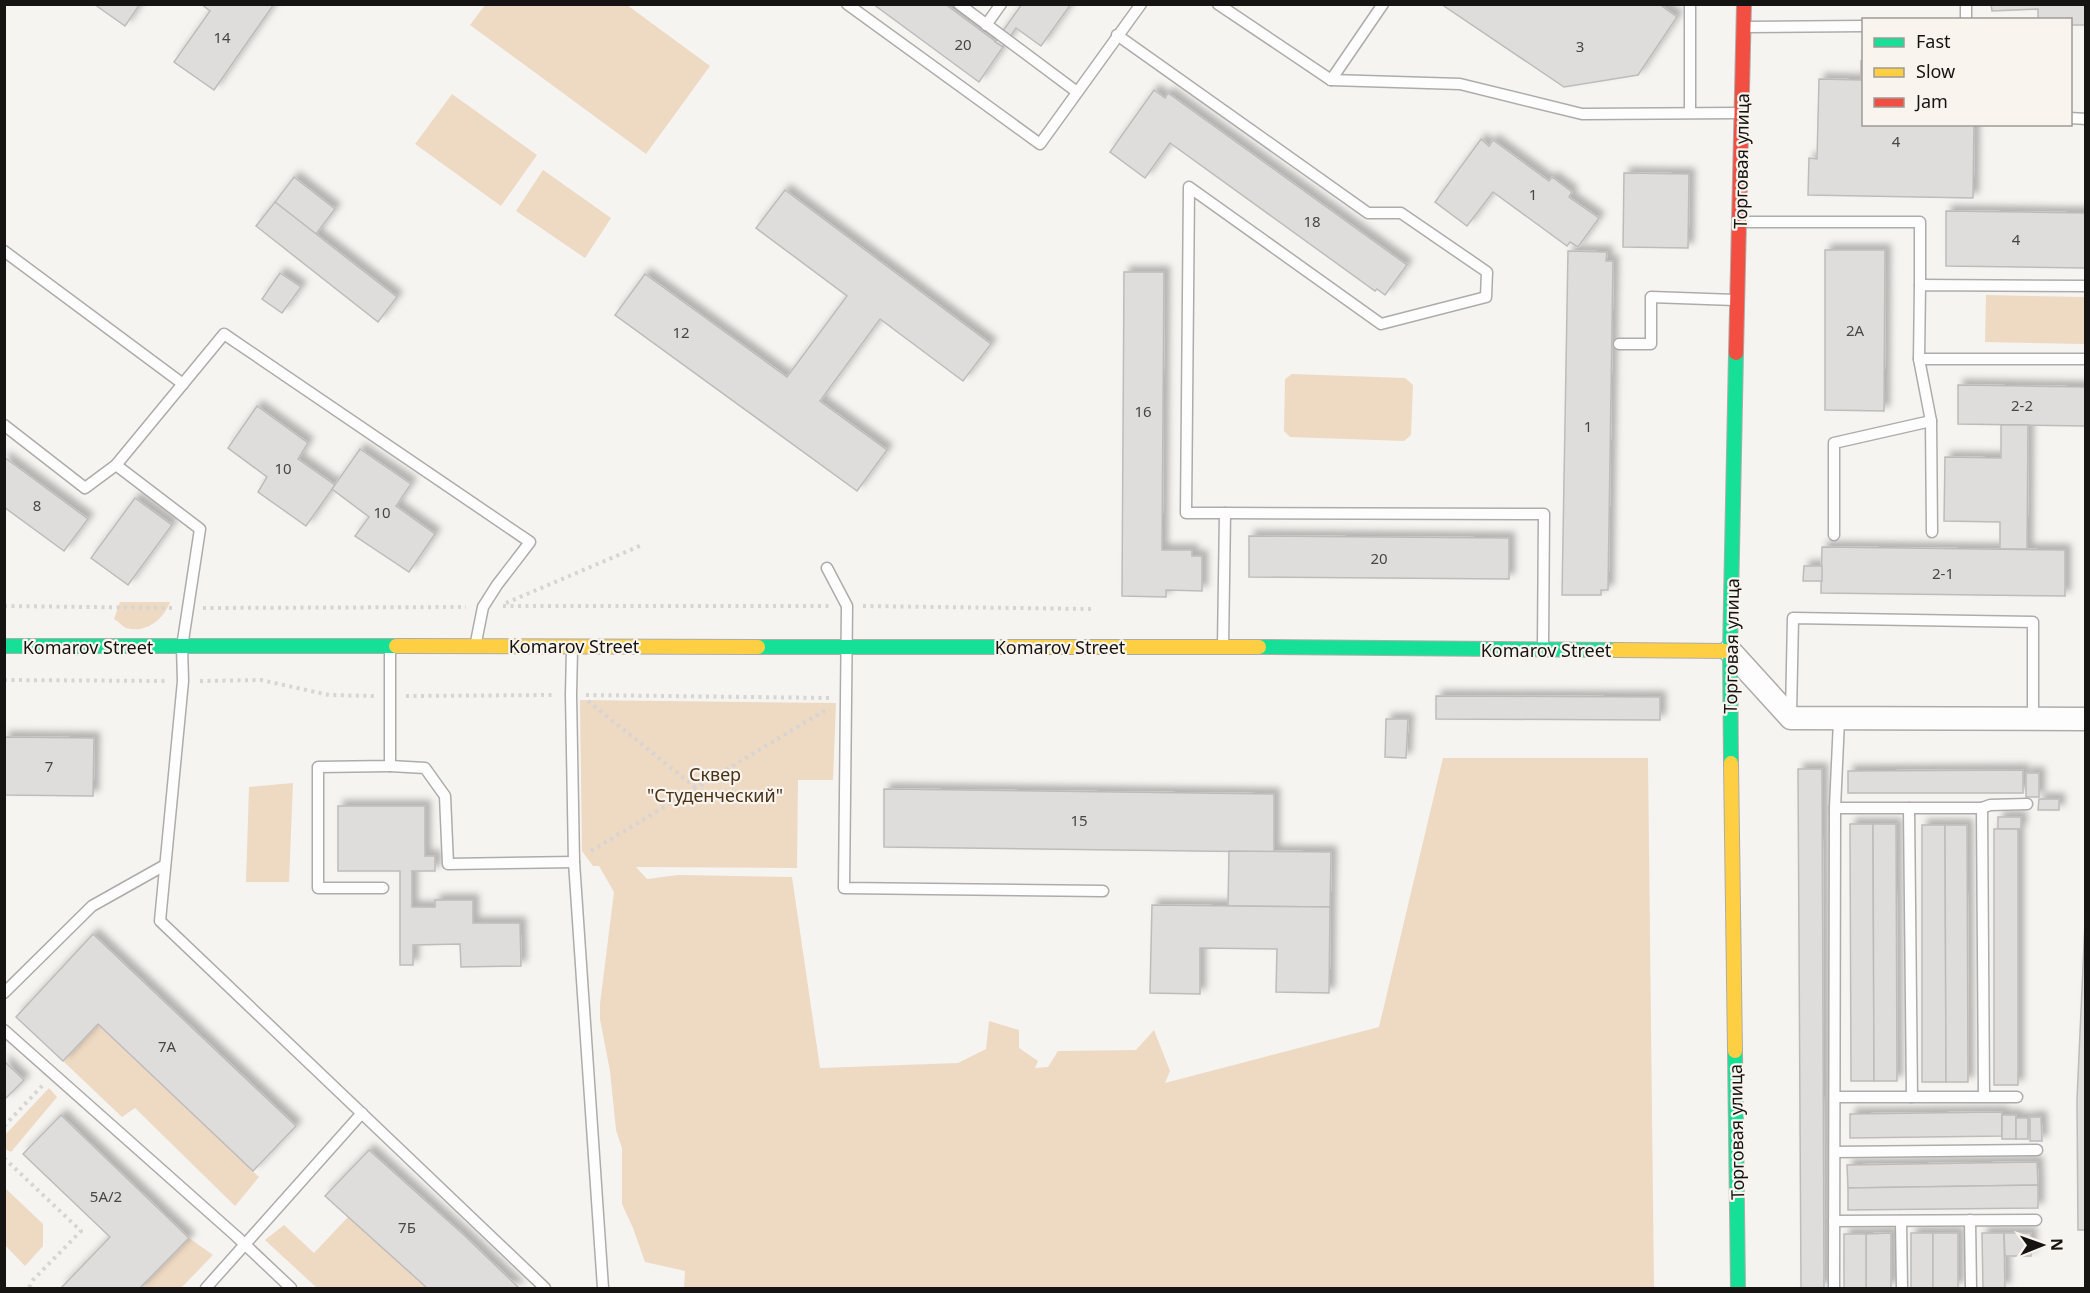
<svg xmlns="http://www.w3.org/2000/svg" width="2090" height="1293" viewBox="0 0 2090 1293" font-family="'Noto Sans',sans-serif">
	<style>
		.green { fill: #eed9c3 }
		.building { fill: #dfdddc; stroke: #bebbbb; stroke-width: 1.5; filter: url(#shadow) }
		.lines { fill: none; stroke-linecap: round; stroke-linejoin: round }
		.lane-casing { stroke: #aeacaa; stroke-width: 13 }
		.street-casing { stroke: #aeacaa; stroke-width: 25 }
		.fast-casing { stroke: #aeacaa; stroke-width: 16 }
		.slow-casing { stroke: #aeacaa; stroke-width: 16 }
		.jam-casing { stroke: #aeacaa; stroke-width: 16 }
		.path { stroke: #d6d5d4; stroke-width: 4; stroke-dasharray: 3 4.5; stroke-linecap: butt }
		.lane { stroke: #fefdfd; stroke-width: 10 }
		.street { stroke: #fefdfd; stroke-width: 22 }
		.fast { stroke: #16e098; stroke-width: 14 }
		.slow { stroke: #ffcf43; stroke-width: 14 }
		.jam { stroke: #f24e42; stroke-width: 14 }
		.labels { text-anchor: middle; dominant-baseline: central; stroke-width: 4.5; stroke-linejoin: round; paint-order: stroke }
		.number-label { font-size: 15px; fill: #484644 }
		.street-label { font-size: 18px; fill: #151412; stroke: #f9f4ee }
		.park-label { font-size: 18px; fill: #4a3217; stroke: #f9f4ee }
	</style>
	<defs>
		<filter id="shadow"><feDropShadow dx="5.5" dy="-5.5" stdDeviation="3" flood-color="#0004"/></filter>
	</defs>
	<rect width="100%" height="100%" fill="#f6f4f1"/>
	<!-- green -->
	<g class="green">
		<polygon points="485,5 627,5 710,66 646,154 470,25"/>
		<polygon points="452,94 537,155 501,206 415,144"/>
		<polygon points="543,170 611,218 585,258 516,211"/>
		<polygon points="1986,295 2085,297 2085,344 1985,342"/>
		<polygon points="1292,374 1405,378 1413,385 1411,435 1404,441 1290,437 1284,431 1285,379"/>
		<path d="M120,602H170C164,619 146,634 126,628C122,626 118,621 114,619Z"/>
		<polygon points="580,700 836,703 833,780 798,780 797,868 636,867 647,879 678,875 792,877 820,1068 958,1063 986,1049 989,1021 1019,1030 1019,1048 1038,1061 1035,1068 1048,1067 1058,1051 1136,1050 1154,1030 1170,1071 1165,1083 1379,1027 1443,758 1648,758 1654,1288 684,1288 685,1271 645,1262 633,1228 622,1204 622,1148 616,1130 610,1071 600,1019 600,1004 614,892 599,866 593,866 582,851"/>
		<polygon points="293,783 289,882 246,882 249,787"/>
		<polygon points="98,1024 259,1177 235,1206 135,1108 122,1117 63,1061"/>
		<polygon points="49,1088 57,1097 11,1152 5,1149 5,1135"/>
		<polygon points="4,1187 43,1224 43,1246 25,1266 5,1245"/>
		<polygon points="348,1217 426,1288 317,1288 265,1240 284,1225 314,1253"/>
		<polygon points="189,1238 213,1255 181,1288 140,1288"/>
	</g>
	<!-- building -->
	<g class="building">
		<polygon points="94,4 140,4 125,26"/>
		<polygon points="201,4 274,4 214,90 174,62 210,11"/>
		<polygon points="873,4 945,4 1003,47 979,82"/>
		<polygon points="1022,4 1071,4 1041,46 1016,28 1003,47 995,42"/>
		<polygon points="1441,4 1659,4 1677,17 1638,75 1564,87"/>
		<polygon points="1991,4 2086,4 2086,25 2070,25 2070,20 2038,20 2038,9 1992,11"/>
		<polygon points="1861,61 1864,61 1864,124 1974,124 1973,198 1808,195 1809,158 1817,159 1819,79 1861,80"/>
		<polygon points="1154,90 1165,98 1168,93 1407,265 1385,295 1377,289 1375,291 1170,143 1145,178 1110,152"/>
		<polygon points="1481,139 1489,146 1493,140 1549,181 1552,177 1572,192 1569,197 1599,218 1578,247 1570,242 1567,246 1493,192 1467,226 1435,202"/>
		<polygon points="1624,173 1689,174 1688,248 1623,247"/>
		<polygon points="294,177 335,209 316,234 275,202"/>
		<polygon points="785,190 991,344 963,381 880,319 820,401 887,450 857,491 615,315 645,274 787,377 847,296 756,228"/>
		<polygon points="275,202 397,297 378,322 256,226"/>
		<polygon points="1946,211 2086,213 2086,268 1946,266"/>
		<polygon points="1825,250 1885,250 1884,411 1825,410"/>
		<polygon points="1568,251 1607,252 1606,261 1613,261 1608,590 1601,590 1601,595 1562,595"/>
		<polygon points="1124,272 1164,272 1162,550 1192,550 1192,556 1202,556 1202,591 1166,590 1166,597 1122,596"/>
		<polygon points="280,273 301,287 282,313 262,299"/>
		<polygon points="1958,385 2086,387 2086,426 1958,424"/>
		<polygon points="257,406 308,443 298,459 335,485 306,526 258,492 267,477 228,448"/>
		<polygon points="2001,425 2028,425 2027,549 2000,549 2000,522 1944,521 1945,457 2001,458"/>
		<polygon points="360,449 411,484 396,506 435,534 409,572 355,536 369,517 332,489"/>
		<polygon points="4,457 88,519 64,551 4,507"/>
		<polygon points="135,498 172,525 128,585 91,558"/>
		<polygon points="1249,536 1509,538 1509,579 1249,577"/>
		<polygon points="1822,547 2065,550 2065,596 1821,593"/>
		<polygon points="1804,566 1822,566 1822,581 1803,581"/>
		<polygon points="1436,696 1660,697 1660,720 1436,719"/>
		<polygon points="1386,719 1408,719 1406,758 1385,757"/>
		<polygon points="4,737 94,738 93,796 4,795"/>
		<polygon points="1798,769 1822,769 1824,1288 1801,1288"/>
		<polygon points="2023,770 2023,793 1848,793 1848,771"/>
		<rect x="2026" y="773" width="13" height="24"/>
		<polygon points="884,789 1274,794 1274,852 884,847"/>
		<polygon points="2039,799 2059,799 2059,810 2038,810"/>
		<polygon points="338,806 425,806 425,856 435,856 435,871 412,871 412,907 435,907 435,900 473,900 473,923 520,923 521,966 461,967 460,944 413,945 413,965 400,965 400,871 338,871"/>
		<rect x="1998" y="817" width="23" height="12"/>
		<polygon points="1850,824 1873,824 1874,1081 1851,1081"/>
		<polygon points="1873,824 1896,824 1897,1081 1874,1081"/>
		<polygon points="1922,825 1945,825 1946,1082 1922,1082"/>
		<polygon points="1945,825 1967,825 1968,1082 1946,1082"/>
		<rect x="1994" y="829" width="24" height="256"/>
		<polygon points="1229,851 1331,852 1330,907 1228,906"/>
		<polygon points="2086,900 2086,1230 2078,1230 2077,1100"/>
		<polygon points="1152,905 1330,907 1329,993 1276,992 1277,949 1200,948 1200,994 1150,993"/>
		<polygon points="93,934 296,1126 253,1171 98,1024 63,1061 16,1017"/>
		<polygon points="4,1061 24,1080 4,1100"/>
		<polygon points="2002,1112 2002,1136 1850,1138 1850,1114"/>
		<polygon points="61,1115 189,1238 140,1288 61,1288 110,1237 23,1154"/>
		<rect x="2002" y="1115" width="14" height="24"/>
		<polygon points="2030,1117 2041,1117 2042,1141 2030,1141"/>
		<rect x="2016" y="1118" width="12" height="21"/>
		<polygon points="369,1150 465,1236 519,1288 427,1288 325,1196"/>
		<polygon points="2037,1162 2038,1185 1848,1188 1847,1165"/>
		<polygon points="2038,1185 2038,1208 1848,1210 1848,1188"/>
		<polygon points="1891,1233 1891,1288 1866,1288 1866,1234"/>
		<rect x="1911" y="1233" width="22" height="55"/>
		<rect x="1933" y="1233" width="25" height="55"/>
		<polygon points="1982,1233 2004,1233 2005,1288 1983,1288"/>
		<polygon points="2004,1233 2031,1233 2031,1256 2005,1256"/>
		<rect x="1844" y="1234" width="22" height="54"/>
	</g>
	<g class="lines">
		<defs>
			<g id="lane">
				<polyline points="847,4 1040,144 1141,4"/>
				<polyline points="959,4 1077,92"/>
				<polyline points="1218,4 1331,80 1460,84 1582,114 1738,113"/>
				<polyline points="1966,20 1966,4"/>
				<polyline points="986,25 1001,4"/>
				<polyline points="1747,27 1864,26"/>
				<polyline points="1117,35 1368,213 1401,213 1487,272 1486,297 1381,324 1189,187 1186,513 1225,513 1223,646"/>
				<polyline points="1331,80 1383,4"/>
				<polyline points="1690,112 1690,4"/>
				<polyline points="2070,118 2086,119"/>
				<polyline points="1742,222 1920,222 1920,285"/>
				<polyline points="4,251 183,384"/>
				<polyline points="1619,344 1651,344 1651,297 1735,300"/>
				<polyline points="1919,359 1920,285 2086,286"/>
				<polyline points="4,425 85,488 116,465"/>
				<polyline points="1225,513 1544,514 1543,646"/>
				<polyline points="1932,532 1931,421 1919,359 2086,359"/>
				<polyline points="1834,535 1834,443 1931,421"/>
				<polyline points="827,568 847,606 844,888 1103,891"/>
				<polyline points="476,642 483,607 497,585 530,542 224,334 116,465 200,529 182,647 183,681 160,921 545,1288"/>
				<polyline points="572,649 571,695 574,862 603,1288"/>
				<polyline points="1791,714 1793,618 2033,622 2033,719"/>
				<polyline points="390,766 425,768 445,796 448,864 574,862"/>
				<polyline points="1835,808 1982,808 1984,1096"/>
				<polyline points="1909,808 1912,1097"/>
				<polyline points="1982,808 1990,805 2027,804"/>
				<polyline points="383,888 318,888 318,767 390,766 390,650"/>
				<polyline points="4,993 92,906 165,865"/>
				<polyline points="4,1030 236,1236 291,1288"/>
				<polyline points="1835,1097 2017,1097"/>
				<polyline points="1835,1152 2037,1150"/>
				<polyline points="1970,1220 1971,1288"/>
				<polyline points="1834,1221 2036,1220"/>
				<polyline points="1901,1221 1902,1288"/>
				<polyline points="206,1288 362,1113"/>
				<polyline points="1834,1288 1835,808 1839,720"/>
			</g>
			<polyline id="street" points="1730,651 1791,718 2086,719"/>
			<g id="fast">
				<polyline points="4,646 396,646"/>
				<polyline points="758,647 1003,647"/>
				<polyline points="1259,647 1615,650"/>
				<polyline points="1731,763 1730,651 1736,353"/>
				<polyline points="1735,1051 1738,1288"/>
			</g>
			<g id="slow">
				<polyline points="396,646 758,647"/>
				<polyline points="1003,647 1259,647"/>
				<polyline points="1615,650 1730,651"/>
				<polyline points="1731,763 1735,1051"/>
			</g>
			<polyline id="jam" points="1736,353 1744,4"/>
		</defs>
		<!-- lane casing -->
		<use href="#lane" class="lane-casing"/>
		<!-- street casing -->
		<use href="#street" class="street-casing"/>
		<!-- fast casing -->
		<use href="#fast" class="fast-casing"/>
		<!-- slow casing -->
		<use href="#slow" class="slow-casing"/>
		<!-- jam casing -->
		<use href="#jam" class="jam-casing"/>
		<!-- path -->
		<g class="path">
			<polyline points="506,603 642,545"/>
			<polyline points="4,606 172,608"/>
			<polyline points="503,606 829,606"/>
			<polyline points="863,606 1092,609"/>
			<polyline points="203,608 466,607"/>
			<polyline points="4,680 166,681"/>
			<polyline points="200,681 261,680 329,695 374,696"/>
			<polyline points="586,695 830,698"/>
			<polyline points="406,696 554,695"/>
			<polyline points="588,701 696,788"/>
			<polyline points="591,851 829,708"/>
			<polyline points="4,1126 43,1085"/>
			<polyline points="4,1158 81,1231 33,1280 29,1288"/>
		</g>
		<!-- lane -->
		<use href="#lane" class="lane"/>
		<!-- street -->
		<use href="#street" class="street"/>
		<!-- fast -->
		<use href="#fast" class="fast"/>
		<!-- slow -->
		<use href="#slow" class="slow"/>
		<!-- jam -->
		<use href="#jam" class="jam"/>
	</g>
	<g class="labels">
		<!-- number labels -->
		<g class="number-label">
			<text x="222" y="37">14</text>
			<text x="963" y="44">20</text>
			<text x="1580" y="46">3</text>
			<text x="1896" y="141">4</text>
			<text x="1533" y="194">1</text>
			<text x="1312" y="221">18</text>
			<text x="2016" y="239">4</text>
			<text x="1855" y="330">2А</text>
			<text x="681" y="332">12</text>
			<text x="2022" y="405">2-2</text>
			<text x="1143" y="411">16</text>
			<text x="1588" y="426">1</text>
			<text x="283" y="468">10</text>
			<text x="37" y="505">8</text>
			<text x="382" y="512">10</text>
			<text x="1379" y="558">20</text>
			<text x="1943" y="573">2-1</text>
			<text x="49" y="766">7</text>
			<text x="1079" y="820">15</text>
			<text x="167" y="1046">7А</text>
			<text x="106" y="1196">5А/2</text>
			<text x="407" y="1227">7Б</text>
		</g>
		<!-- street labels -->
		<g class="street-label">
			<text transform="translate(1741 161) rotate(-89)">Торговая улица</text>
			<text x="574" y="646">Komarov Street</text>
			<text transform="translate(1731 646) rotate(-89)">Торговая улица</text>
			<text x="88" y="647">Komarov Street</text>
			<text x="1060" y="647">Komarov Street</text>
			<text x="1546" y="650">Komarov Street</text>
			<text transform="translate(1736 1132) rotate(-91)">Торговая улица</text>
		</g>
		<!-- park labels -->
		<g class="park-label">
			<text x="715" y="774">Сквер<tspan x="715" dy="21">"Студенческий"</tspan></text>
		</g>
	</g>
	<!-- border -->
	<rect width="2090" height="1293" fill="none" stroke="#151412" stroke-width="12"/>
	<!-- legend -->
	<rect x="1862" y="18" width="210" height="108" fill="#f9f4ee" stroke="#9e9a96" stroke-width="1.5"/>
	<rect x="1874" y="38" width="30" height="9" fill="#16e098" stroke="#9e9a96" stroke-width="1.5"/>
	<text x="1916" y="48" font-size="18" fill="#151412">Fast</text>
	<rect x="1874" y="68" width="30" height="9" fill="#ffcf43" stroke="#9e9a96" stroke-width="1.5"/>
	<text x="1916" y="78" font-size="18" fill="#151412">Slow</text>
	<rect x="1874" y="98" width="30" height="9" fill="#f24e42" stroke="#9e9a96" stroke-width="1.5"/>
	<text x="1916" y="108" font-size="18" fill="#151412">Jam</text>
	<!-- north arrow -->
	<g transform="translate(2042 1245) rotate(89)" stroke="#f9f4ee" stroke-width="4.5" paint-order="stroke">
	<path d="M0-4.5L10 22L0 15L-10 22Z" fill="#151412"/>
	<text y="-9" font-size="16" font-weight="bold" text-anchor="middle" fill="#151412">N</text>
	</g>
</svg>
